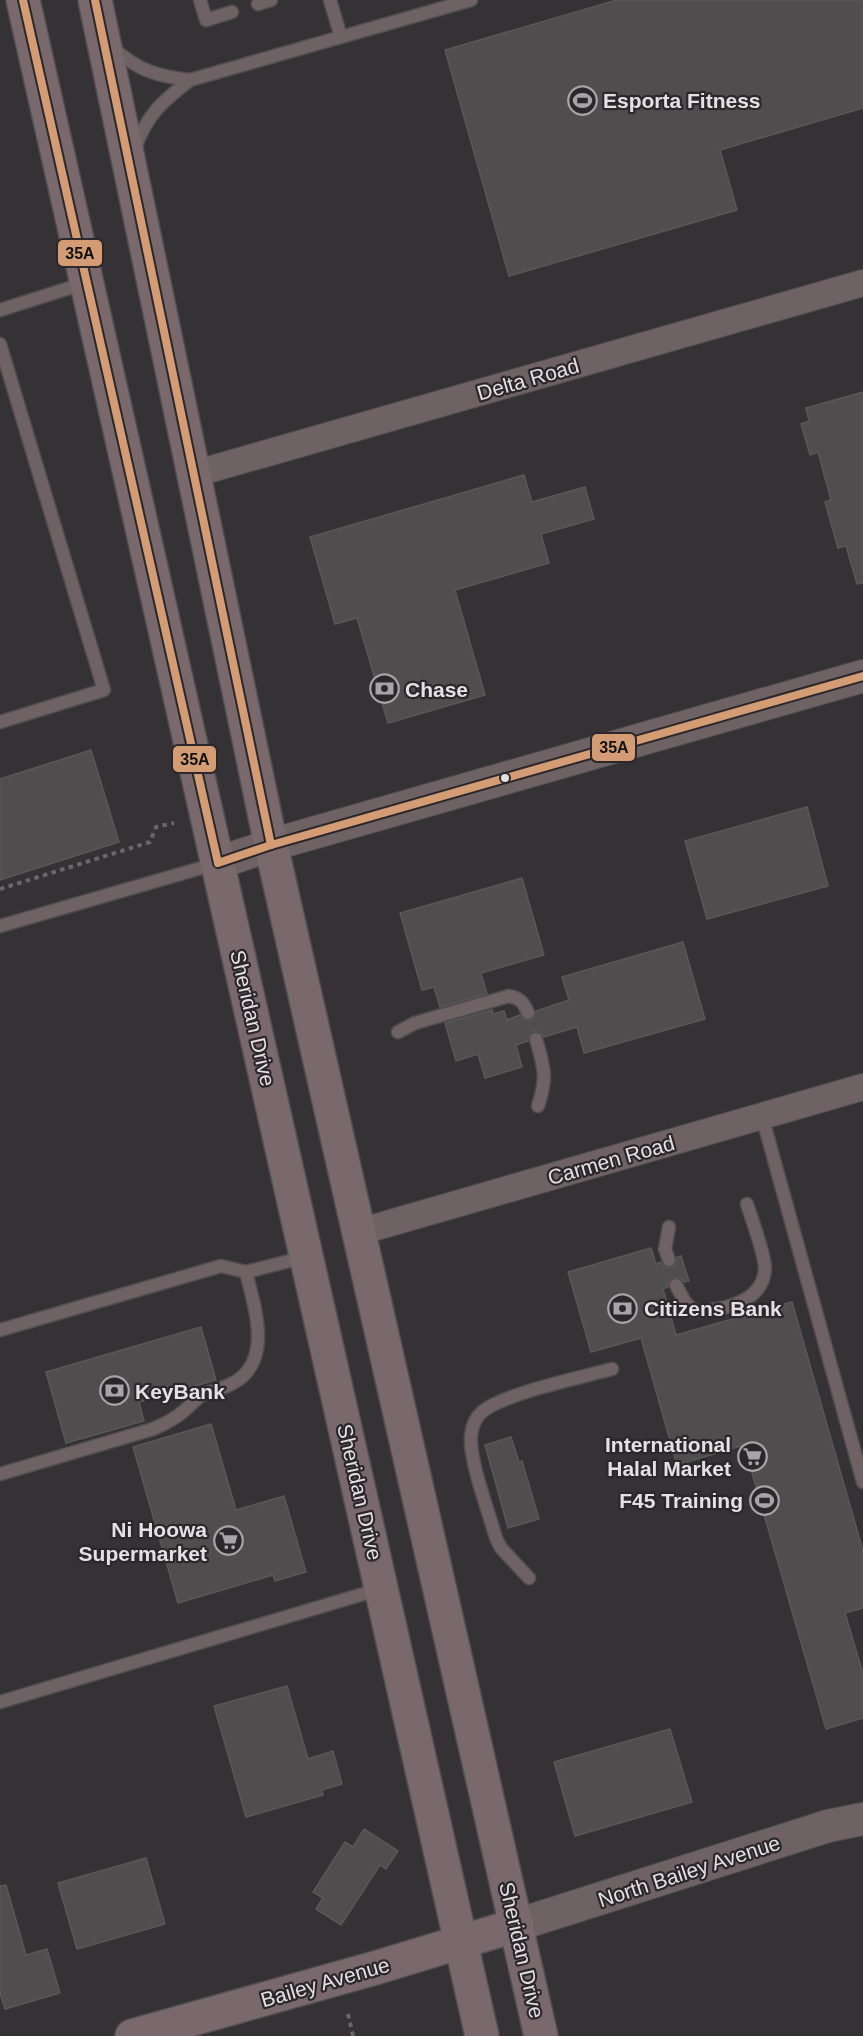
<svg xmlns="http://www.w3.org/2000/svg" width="863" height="2036" viewBox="0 0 863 2036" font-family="Arial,sans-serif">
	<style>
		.building { fill: #4f4d4d; stroke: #595858; stroke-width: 1.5 }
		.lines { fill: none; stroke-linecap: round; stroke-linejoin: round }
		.service-casing { stroke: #504e50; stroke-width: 15 }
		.minor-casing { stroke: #504e50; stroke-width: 28 }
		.tertiary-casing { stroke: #504e50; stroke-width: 34 }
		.primary-casing { stroke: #504e50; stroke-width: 36 }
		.path { stroke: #6e6568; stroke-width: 4; stroke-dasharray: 4.5 4.5; stroke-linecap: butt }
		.service { stroke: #6f6264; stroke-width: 12 }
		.minor { stroke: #6f6264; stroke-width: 26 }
		.tertiary { stroke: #6f6264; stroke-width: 32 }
		.primary { stroke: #79696d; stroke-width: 33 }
		.bus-1-casing { stroke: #2b272b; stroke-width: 12 }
		.bus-1 { stroke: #d39c74; stroke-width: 8 }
		.bus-dot { fill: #e4e1e4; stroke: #2b272b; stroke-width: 2 }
		.labels { text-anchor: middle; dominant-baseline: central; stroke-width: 4.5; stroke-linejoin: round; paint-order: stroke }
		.poi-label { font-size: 21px; font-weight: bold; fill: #e4e1e4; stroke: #2b272b; text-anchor: start }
		.street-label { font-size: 21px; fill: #e4e1e4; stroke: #2b272b }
		.line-badge { stroke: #2b272b; stroke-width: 2 }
		.pale-badge-label { font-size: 16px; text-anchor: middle; font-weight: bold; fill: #111 }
	</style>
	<rect width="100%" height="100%" fill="#343234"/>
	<!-- building -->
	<g class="building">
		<polygon points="617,0 863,0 863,108 720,150 737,210 509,276 445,50"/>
		<polygon points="863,392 863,583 857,584 846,546 838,548 825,502 831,500 818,452 810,455 801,424 809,421 806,408"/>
		<polygon points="524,475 532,502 585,487 594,519 541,534 549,563 455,590 485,695 388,723 357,618 335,624 310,537"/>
		<polygon points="91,750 119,842 0,880 0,779"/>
		<polygon points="807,807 828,886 707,919 685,841"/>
		<polygon points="522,878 544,955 481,973 487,994 440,1007 434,987 422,990 400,913"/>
		<polygon points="683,942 705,1019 584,1053 577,1027 544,1037 541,1033 534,1031 530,1034 528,1041 516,1045 522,1067 485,1078 478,1054 456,1061 445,1023 492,1010 493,1014 504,1011 507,1020 520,1015 524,1020 531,1021 535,1017 536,1011 569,1000 562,977"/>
		<polygon points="651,1248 656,1264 661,1262 667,1268 675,1266 677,1257 681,1256 689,1281 684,1282 680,1278 673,1278 669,1281 668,1287 663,1289 676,1335 792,1302 863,1551 863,1608 845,1613 863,1674 863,1718 826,1729 744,1445 677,1465 641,1338 591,1352 568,1272"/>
		<polygon points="201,1327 216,1380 139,1402 144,1421 66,1443 46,1372"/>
		<polygon points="211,1424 236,1510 284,1496 306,1572 275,1581 273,1575 178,1603 133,1447"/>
		<polygon points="511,1437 519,1462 522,1461 539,1519 508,1528 485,1445"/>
		<polygon points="287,1686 308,1759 333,1751 342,1784 322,1790 323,1795 246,1817 214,1706"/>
		<polygon points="670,1729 692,1802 575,1836 554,1762"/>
		<polygon points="364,1829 398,1851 386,1869 380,1865 341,1925 316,1909 323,1898 313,1892 345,1842 353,1847"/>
		<polygon points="146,1858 165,1924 77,1949 58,1883"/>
		<polygon points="6,1885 26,1955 47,1949 60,1993 5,2009 0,1993 0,1886"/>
	</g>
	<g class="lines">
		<defs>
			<g id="service">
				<polyline points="200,0 206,20 232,12"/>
				<polyline points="330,0 341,37"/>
				<polyline points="258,4 271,0"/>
				<path d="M113,48C139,71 157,76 190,80"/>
				<path d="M135,149C146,115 163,101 190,80L471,0"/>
				<polyline points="0,310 85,283"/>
				<polyline points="0,344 104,690 0,722"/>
				<polyline points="0,926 215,864"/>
				<path d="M398,1032L415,1023L509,996C520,998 524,1003 528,1013"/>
				<path d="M536,1039C544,1068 548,1076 538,1106"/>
				<polyline points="762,1116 863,1482"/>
				<polyline points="669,1260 665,1249 669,1227"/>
				<path d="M676,1285L685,1302L694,1311C722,1311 765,1302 765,1267C764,1252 752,1220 747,1204"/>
				<polyline points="0,1330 221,1266 246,1272 305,1257"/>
				<path d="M0,1474L153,1429C165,1424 175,1419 185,1410C190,1406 194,1401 199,1397C209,1391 223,1389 233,1383C274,1361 254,1306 246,1272"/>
				<path d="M529,1578L501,1548L496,1538C489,1513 469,1460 471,1436C472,1426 475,1418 482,1412C502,1394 583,1377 612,1369"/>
				<polyline points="0,1702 380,1589"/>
			</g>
			<g id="minor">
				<polyline points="194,474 863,283"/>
				<polyline points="359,1232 863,1087"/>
			</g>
			<g id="tertiary">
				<polyline points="218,863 271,845 863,676"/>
				<polyline points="517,1925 828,1826 863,1819"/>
			</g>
			<g id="primary">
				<polyline points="23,0 482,2036"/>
				<polyline points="95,0 271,845 541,2036"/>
				<polyline points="132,2036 375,1968 517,1925"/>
			</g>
		</defs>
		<!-- service casing -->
		<use href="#service" class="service-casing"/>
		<!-- minor casing -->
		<use href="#minor" class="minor-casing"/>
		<!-- tertiary casing -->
		<use href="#tertiary" class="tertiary-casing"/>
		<!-- primary casing -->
		<use href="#primary" class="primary-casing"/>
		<!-- path -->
		<g class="path">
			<polyline points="0,889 150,842 156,827 174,823"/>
			<polyline points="348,2014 353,2036"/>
		</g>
		<!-- service -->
		<use href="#service" class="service"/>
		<!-- minor -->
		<use href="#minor" class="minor"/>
		<!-- tertiary -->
		<use href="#tertiary" class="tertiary"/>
		<!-- primary -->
		<use href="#primary" class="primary"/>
		<defs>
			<g id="bus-1">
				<polyline points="23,0 218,863 271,845 863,676"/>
				<polyline points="95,0 271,845"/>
			</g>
		</defs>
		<!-- bus-1 casing -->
		<use href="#bus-1" class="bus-1-casing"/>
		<!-- bus-1 -->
		<use href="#bus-1" class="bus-1"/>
	</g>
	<!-- icons -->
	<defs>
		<symbol id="stadium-ring" viewBox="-11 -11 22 22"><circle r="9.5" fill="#2b272b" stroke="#a6a4a6" stroke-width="1.5"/><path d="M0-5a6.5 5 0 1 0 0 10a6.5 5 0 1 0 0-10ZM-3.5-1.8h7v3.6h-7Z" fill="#a6a4a6"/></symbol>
		<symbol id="bank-ring" viewBox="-11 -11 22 22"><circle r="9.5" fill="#2b272b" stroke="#a6a4a6" stroke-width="1.5"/><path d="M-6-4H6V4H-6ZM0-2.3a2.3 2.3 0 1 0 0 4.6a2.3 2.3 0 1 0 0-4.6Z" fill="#a6a4a6"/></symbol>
		<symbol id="supermarket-ring" viewBox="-11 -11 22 22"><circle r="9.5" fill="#2b272b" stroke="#a6a4a6" stroke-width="1.5"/><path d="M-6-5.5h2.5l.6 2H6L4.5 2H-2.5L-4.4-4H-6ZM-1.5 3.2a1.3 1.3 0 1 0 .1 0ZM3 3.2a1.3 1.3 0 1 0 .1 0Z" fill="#a6a4a6"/></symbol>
	</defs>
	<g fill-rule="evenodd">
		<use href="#stadium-ring" x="566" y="84" width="33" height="33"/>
		<use href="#bank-ring" x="368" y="672" width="33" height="33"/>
		<use href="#bank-ring" x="606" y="1292" width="33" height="33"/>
		<use href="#bank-ring" x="98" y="1374" width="33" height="33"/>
		<use href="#supermarket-ring" x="736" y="1440" width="33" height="33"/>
		<use href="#stadium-ring" x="748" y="1484" width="33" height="33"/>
		<use href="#supermarket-ring" x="212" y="1524" width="33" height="33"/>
	</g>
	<!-- markers -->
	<circle class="bus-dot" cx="505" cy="778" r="5"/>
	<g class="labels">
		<!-- poi labels -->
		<g class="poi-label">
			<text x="603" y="100">Esporta Fitness</text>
			<text x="405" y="689">Chase</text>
			<text x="644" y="1308">Citizens Bank</text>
			<text x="135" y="1391">KeyBank</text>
			<text x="731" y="1444" text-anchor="end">International<tspan x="731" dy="24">Halal Market</tspan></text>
			<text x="743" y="1500" text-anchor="end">F45 Training</text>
			<text x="207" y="1529" text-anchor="end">Ni Hoowa<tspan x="207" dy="24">Supermarket</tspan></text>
		</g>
		<!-- street labels -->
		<g class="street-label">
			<text transform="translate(528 379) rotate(-16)">Delta Road</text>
			<text transform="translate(253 1018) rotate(77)">Sheridan Drive</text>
			<text transform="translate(611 1160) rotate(-16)">Carmen Road</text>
			<text transform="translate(360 1492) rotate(77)">Sheridan Drive</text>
			<text transform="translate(689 1871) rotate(-18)">North Bailey Avenue</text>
			<text transform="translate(522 1950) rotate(77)">Sheridan Drive</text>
			<text transform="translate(325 1982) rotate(-16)">Bailey Avenue</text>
		</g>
	</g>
	<g class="line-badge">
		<rect x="57" y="239" width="46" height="28" rx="6" fill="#d39c74"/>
		<rect x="591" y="733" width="45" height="29" rx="6" fill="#d39c74"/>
		<rect x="172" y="745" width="45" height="28" rx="6" fill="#d39c74"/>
	</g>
	<g class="pale-badge-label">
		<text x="80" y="259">35A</text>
		<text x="614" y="753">35A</text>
		<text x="195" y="765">35A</text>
	</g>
</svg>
